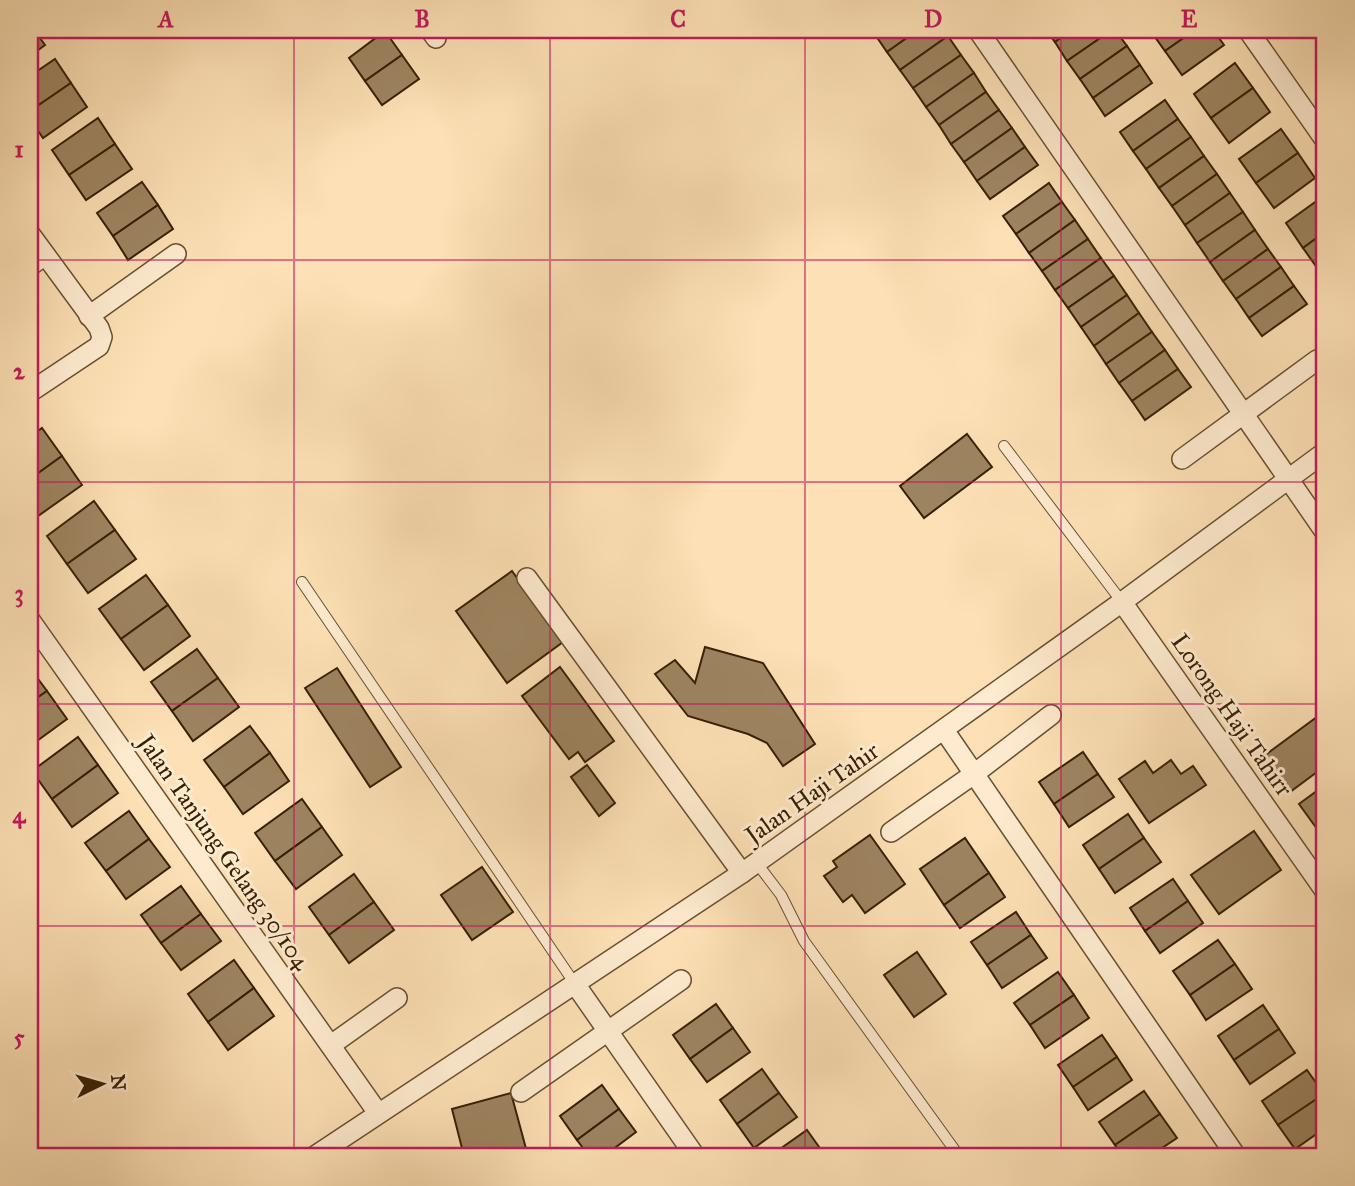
<svg xmlns="http://www.w3.org/2000/svg" width="1355" height="1186" viewBox="0 0 1355 1186" font-family="'IM FELL Great Primer',serif">
	<style>
		.building { fill: #9d8460; stroke: #362004; stroke-width: 2 }
		.lines { fill: none; stroke-linecap: round; stroke-linejoin: round }
		.lane-casing { stroke: #685030; stroke-width: 12 }
		.street-casing { stroke: #685030; stroke-width: 22 }
		.lane { stroke: #feebcf; stroke-width: 10 }
		.street { stroke: #feebcf; stroke-width: 19 }
		.grid { fill: none; stroke: #c2185b; stroke-width: 2; stroke-opacity: 0.55 }
		.labels { text-anchor: middle; dominant-baseline: central; stroke-width: 6; stroke-linejoin: round; paint-order: stroke }
		.street-label { font-size: 24px; fill: #362004; stroke: #feebcf }
		.neatline { fill: none; stroke: #c2185b; stroke-width: 2.5 }
		.grid-label { font-size: 23px; text-anchor: middle; font-weight: bold; fill: #c2185b }
	</style>
	<rect width="100%" height="100%" fill="#fde0b5"/>
	<filter id="stains"><feTurbulence type="fractalNoise" baseFrequency=".00286" numOctaves="4"/><feColorMatrix values="0 0 0 0 .2 0 0 0 0 .09 0 0 0 0 .02 0 0 0 .5 -.17"/></filter>
	<radialGradient id="worn" r=".72"><stop offset=".6" stop-color="#630" stop-opacity="0"/><stop offset="1" stop-color="#630" stop-opacity=".3"/></radialGradient>
	<!-- building -->
	<g class="building">
		<polygon points="30,30 34,30 45,45 30,56"/>
		<polygon points="879,30 918,30 887,52 874,33"/>
		<polygon points="918,30 943,30 948,36 900,70 887,52"/>
		<polygon points="1046,30 1072,30 1055,42"/>
		<polygon points="1072,30 1112,30 1067,61 1055,42"/>
		<polygon points="1112,30 1115,30 1127,46 1080,79 1067,61"/>
		<polygon points="1150,30 1195,30 1165,51"/>
		<polygon points="1195,30 1213,30 1224,45 1182,75 1165,51"/>
		<polygon points="385,31 402,55 365,81 349,58"/>
		<polygon points="948,36 961,55 913,88 900,70"/>
		<polygon points="1127,46 1140,65 1093,98 1080,79"/>
		<polygon points="402,55 419,79 382,105 365,81"/>
		<polygon points="961,55 974,73 926,107 913,88"/>
		<polygon points="55,59 71,83 30,111 30,76"/>
		<polygon points="1235,63 1253,88 1211,118 1194,94"/>
		<polygon points="1140,65 1152,83 1105,116 1093,98"/>
		<polygon points="974,73 986,92 939,125 926,107"/>
		<polygon points="71,83 87,107 43,138 30,119 30,111"/>
		<polygon points="1253,88 1270,112 1229,143 1211,118"/>
		<polygon points="986,92 999,110 951,144 939,125"/>
		<polygon points="1165,100 1178,119 1133,151 1120,132"/>
		<polygon points="999,110 1012,128 964,162 951,144"/>
		<polygon points="98,118 115,144 69,175 52,150"/>
		<polygon points="1178,119 1191,137 1146,169 1133,151"/>
		<polygon points="1012,128 1025,147 977,181 964,162"/>
		<polygon points="1281,129 1298,153 1256,183 1239,159"/>
		<polygon points="1191,137 1204,156 1159,188 1146,169"/>
		<polygon points="115,144 132,169 86,200 69,175"/>
		<polygon points="1025,147 1038,165 990,199 977,181"/>
		<polygon points="1298,153 1315,178 1274,208 1256,183"/>
		<polygon points="1204,156 1217,174 1172,206 1159,188"/>
		<polygon points="1217,174 1230,193 1185,225 1172,206"/>
		<polygon points="142,182 158,205 113,236 97,213"/>
		<polygon points="1049,183 1062,202 1016,234 1003,216"/>
		<polygon points="1230,193 1243,212 1197,243 1185,225"/>
		<polygon points="1325,195 1325,232 1303,248 1286,223"/>
		<polygon points="1062,202 1075,220 1029,253 1016,234"/>
		<polygon points="158,205 173,229 128,260 113,236"/>
		<polygon points="1243,212 1255,230 1210,262 1197,243"/>
		<polygon points="1075,220 1088,239 1042,271 1029,253"/>
		<polygon points="1255,230 1268,249 1223,281 1210,262"/>
		<polygon points="1325,232 1325,269 1320,272 1303,248"/>
		<polygon points="1088,239 1101,258 1055,290 1042,271"/>
		<polygon points="1268,249 1281,267 1236,299 1223,281"/>
		<polygon points="1101,258 1114,276 1068,308 1055,290"/>
		<polygon points="1281,267 1294,286 1249,318 1236,299"/>
		<polygon points="1114,276 1127,295 1081,327 1068,308"/>
		<polygon points="1294,286 1307,304 1262,336 1249,318"/>
		<polygon points="1127,295 1139,313 1094,346 1081,327"/>
		<polygon points="1139,313 1152,332 1106,364 1094,346"/>
		<polygon points="1152,332 1165,350 1119,383 1106,364"/>
		<polygon points="1165,350 1178,369 1132,401 1119,383"/>
		<polygon points="1178,369 1191,387 1145,420 1132,401"/>
		<polygon points="42,428 62,456 30,479 30,437"/>
		<polygon points="967,434 992,467 924,518 900,486"/>
		<polygon points="62,456 82,485 38,516 30,505 30,479"/>
		<polygon points="94,501 115,530 67,564 47,536"/>
		<polygon points="115,530 136,559 88,593 67,564"/>
		<polygon points="512,571 563,642 507,683 456,611"/>
		<polygon points="146,575 168,605 121,639 99,609"/>
		<polygon points="168,605 190,636 144,670 121,639"/>
		<polygon points="705,647 763,663 815,744 783,766 767,743 748,734 688,716 655,674 675,660 695,683"/>
		<polygon points="197,649 218,678 172,711 151,682"/>
		<polygon points="560,667 614,741 585,762 578,752 569,759 522,696"/>
		<polygon points="30,668 47,691 30,703"/>
		<polygon points="337,668 401,767 370,787 305,688"/>
		<polygon points="218,678 239,707 193,741 172,711"/>
		<polygon points="47,691 67,719 30,746 30,703"/>
		<polygon points="1325,711 1325,766 1290,792 1264,756"/>
		<polygon points="250,726 270,753 224,787 204,760"/>
		<polygon points="78,737 98,765 52,799 32,771"/>
		<polygon points="1083,752 1098,774 1054,804 1039,782"/>
		<polygon points="270,753 289,781 243,814 224,787"/>
		<polygon points="1171,760 1181,774 1193,766 1206,785 1149,823 1119,779 1145,761 1153,773"/>
		<polygon points="98,765 118,793 72,827 52,799"/>
		<polygon points="587,765 615,803 599,816 571,777"/>
		<polygon points="1098,774 1114,797 1069,827 1054,804"/>
		<polygon points="1325,785 1325,840 1299,804"/>
		<polygon points="302,799 322,827 275,861 255,833"/>
		<polygon points="129,811 149,839 106,871 85,843"/>
		<polygon points="1128,814 1144,838 1099,869 1083,845"/>
		<polygon points="322,827 342,855 296,889 275,861"/>
		<polygon points="1254,831 1281,870 1219,914 1191,875"/>
		<polygon points="870,835 905,884 865,913 852,895 843,902 824,876 837,867 833,861"/>
		<polygon points="965,838 989,873 944,905 920,869"/>
		<polygon points="1144,838 1161,862 1115,893 1099,869"/>
		<polygon points="149,839 170,867 126,899 106,871"/>
		<polygon points="482,867 513,912 472,940 441,895"/>
		<polygon points="989,873 1005,897 960,928 944,905"/>
		<polygon points="354,874 374,902 329,935 309,907"/>
		<polygon points="1173,879 1188,901 1145,931 1130,908"/>
		<polygon points="181,886 201,914 161,943 141,915"/>
		<polygon points="1188,901 1203,923 1160,953 1145,931"/>
		<polygon points="374,902 394,930 349,963 329,935"/>
		<polygon points="1016,912 1031,935 987,965 971,942"/>
		<polygon points="201,914 221,941 181,970 161,943"/>
		<polygon points="1031,935 1047,958 1002,988 987,965"/>
		<polygon points="1218,940 1235,964 1190,995 1173,971"/>
		<polygon points="917,952 946,994 914,1017 884,975"/>
		<polygon points="234,960 254,988 208,1022 188,994"/>
		<polygon points="1235,964 1252,989 1206,1020 1190,995"/>
		<polygon points="1058,972 1074,995 1030,1025 1014,1003"/>
		<polygon points="254,988 274,1016 228,1050 208,1022"/>
		<polygon points="1074,995 1089,1018 1045,1048 1030,1025"/>
		<polygon points="716,1004 733,1028 690,1059 673,1035"/>
		<polygon points="1263,1005 1279,1029 1234,1060 1218,1036"/>
		<polygon points="733,1028 750,1052 707,1082 690,1059"/>
		<polygon points="1279,1029 1295,1053 1250,1084 1234,1060"/>
		<polygon points="1102,1035 1117,1057 1073,1087 1058,1065"/>
		<polygon points="1117,1057 1132,1080 1088,1110 1073,1087"/>
		<polygon points="762,1069 779,1093 737,1124 720,1100"/>
		<polygon points="1307,1070 1324,1094 1278,1125 1262,1101"/>
		<polygon points="602,1085 619,1109 577,1140 560,1116"/>
		<polygon points="1144,1091 1160,1114 1115,1145 1099,1122"/>
		<polygon points="511,1093 528,1156 464,1156 452,1109"/>
		<polygon points="779,1093 797,1117 754,1148 737,1124"/>
		<polygon points="1324,1094 1325,1128 1295,1149 1278,1125"/>
		<polygon points="619,1109 636,1132 604,1156 589,1156 577,1140"/>
		<polygon points="1160,1114 1177,1138 1150,1156 1122,1156 1115,1145"/>
		<polygon points="807,1130 824,1154 820,1156 770,1156"/>
	</g>
	<g class="lines">
		<defs>
			<g id="lane">
				<polyline points="1004,446 1122,602"/>
				<polyline points="302,582 575,984"/>
				<polyline points="756,862 781,895 804,941 959,1156"/>
			</g>
			<g id="street">
				<polyline points="430,30 436,38"/>
				<polyline points="978,30 1325,532"/>
				<polyline points="1248,30 1325,140"/>
				<polyline points="30,234 99,328 102,337 99,346 30,392"/>
				<polyline points="30,266 45,255"/>
				<polyline points="89,316 176,254"/>
				<polyline points="1182,459 1317,360"/>
				<polyline points="527,578 742,873"/>
				<polyline points="1122,602 1325,891"/>
				<polyline points="30,620 378,1113"/>
				<polyline points="944,730 1236,1156"/>
				<polyline points="891,832 974,774 1051,715"/>
				<polyline points="575,984 695,1156"/>
				<polyline points="331,1045 397,998"/>
				<polyline points="521,1092 681,980"/>
				<polyline points="315,1156 742,873 1122,602 1325,452"/>
			</g>
		</defs>
		<!-- lane casing -->
		<use href="#lane" class="lane-casing"/>
		<!-- street casing -->
		<use href="#street" class="street-casing"/>
		<!-- lane -->
		<use href="#lane" class="lane"/>
		<!-- street -->
		<use href="#street" class="street"/>
	</g>
	<!-- grid -->
	<path class="grid" d="M294,30V1156M550,30V1156M805,30V1156M1061,30V1156M30,260H1325M30,482H1325M30,704H1325M30,926H1325"/>
	<g class="labels">
		<!-- street labels -->
		<g class="street-label">
			<text transform="translate(1232 715) rotate(55)">Lorong Haji Tahirr</text>
			<text transform="translate(812 793) rotate(-35)">Jalan Haji Tahir</text>
			<text transform="translate(224 852) rotate(55)">Jalan Tanjung Gelang 30/104</text>
		</g>
	</g>
	<!-- margin -->
	<rect width="1355" height="1186" fill="none" stroke="#fde0b5" stroke-width="77"/>
	<!-- north arrow -->
	<g transform="translate(102 1084) rotate(85)" stroke="#feebcf" stroke-width="5" paint-order="stroke">
	<path d="M0-5L12 26L0 18L-12 26Z" fill="#362004"/>
	<text y="-10" font-size="19" font-weight="bold" text-anchor="middle" fill="#362004">N</text>
	</g>
	<rect x="38" y="38" width="1278" height="1110" class="neatline"/>
	<g class="grid-label">
		<text x="166" y="27">A</text>
		<text x="422" y="27">B</text>
		<text x="678" y="27">C</text>
		<text x="933" y="27">D</text>
		<text x="1189" y="27">E</text>
		<text x="19" y="157">1</text>
		<text x="19" y="379">2</text>
		<text x="19" y="601">3</text>
		<text x="19" y="823">4</text>
		<text x="19" y="1045">5</text>
	</g>
	<rect width="100%" height="100%" filter="url(#stains)"/>
	<rect width="100%" height="100%" fill="url(#worn)"/>
</svg>
